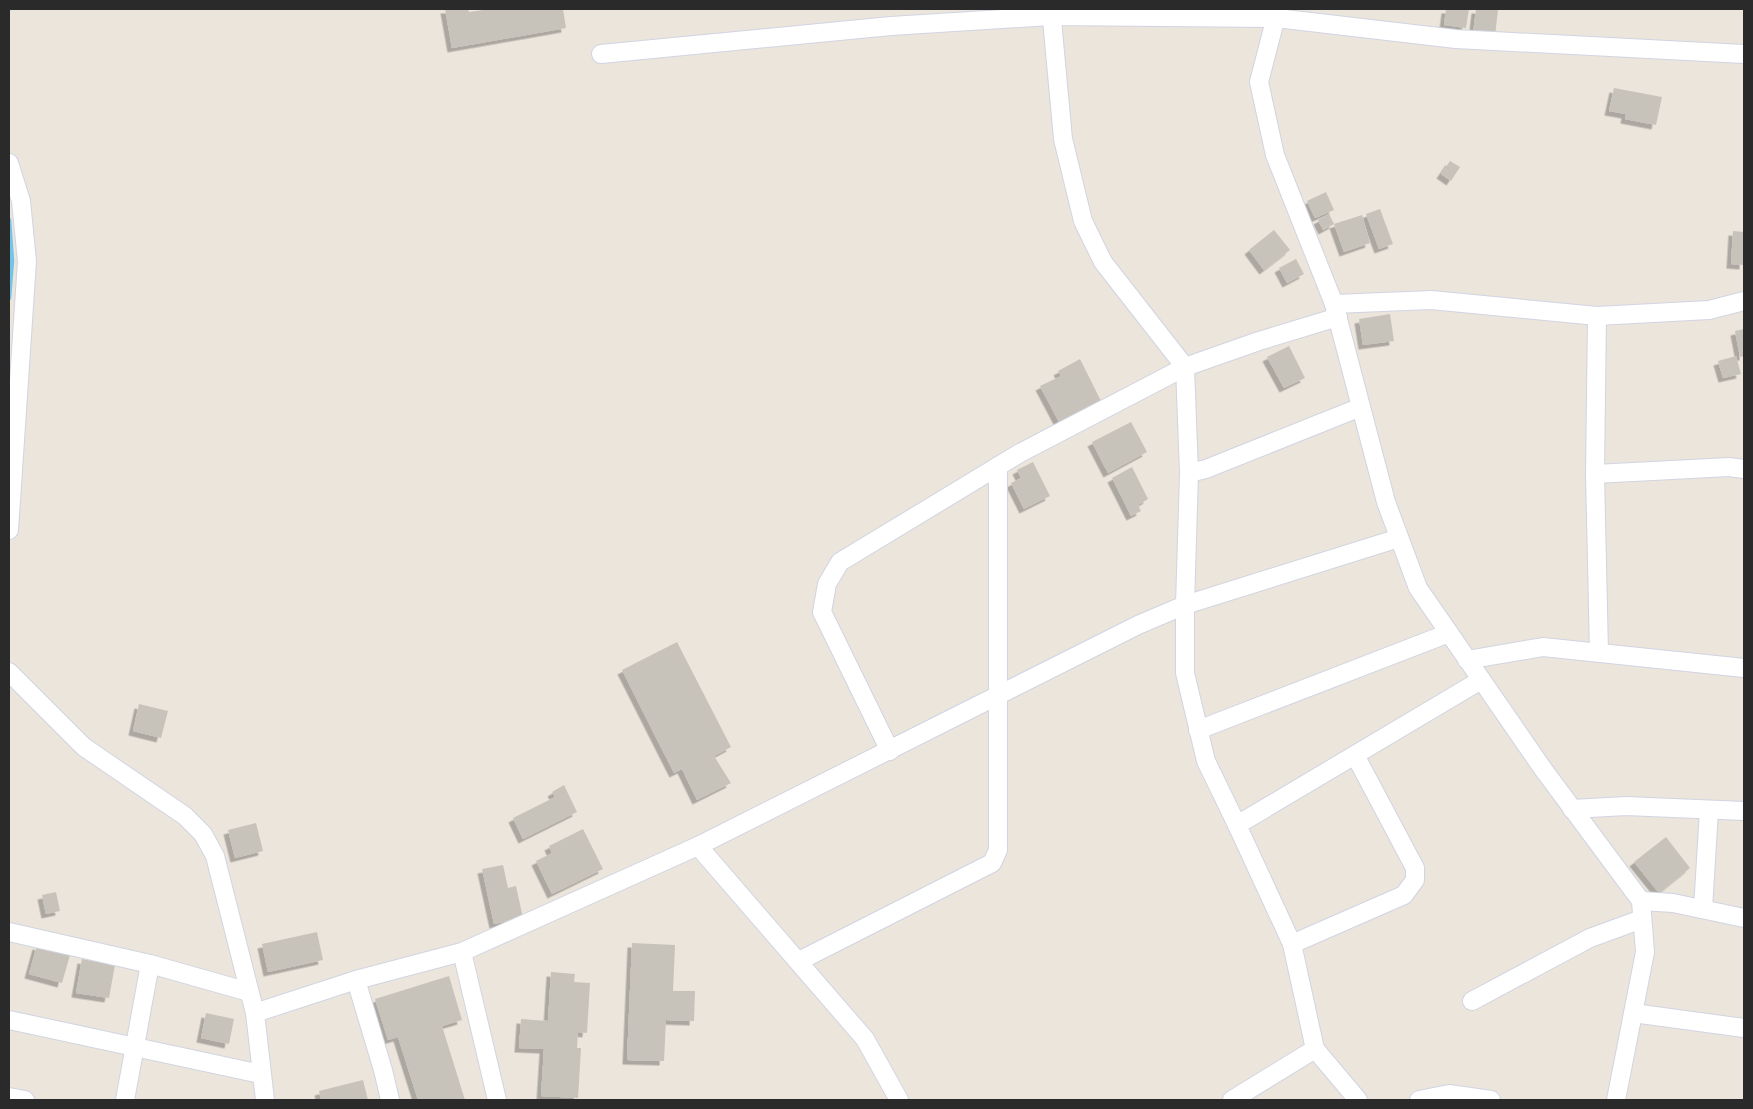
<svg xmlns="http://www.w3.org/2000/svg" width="1753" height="1109" viewBox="0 0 1753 1109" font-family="Inter,sans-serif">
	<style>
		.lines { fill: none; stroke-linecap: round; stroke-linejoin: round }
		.stream { stroke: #73c4e9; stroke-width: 4.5 }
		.building { fill: #c7c3bb; filter: url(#shadow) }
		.street-casing { stroke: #d1d4e2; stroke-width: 20 }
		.street { stroke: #fff; stroke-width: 18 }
	</style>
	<defs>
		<filter id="shadow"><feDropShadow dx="-4.5" dy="4.5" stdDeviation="0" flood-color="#0004"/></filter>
	</defs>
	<rect width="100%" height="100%" fill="#ebe5dc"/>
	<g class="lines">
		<!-- stream -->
		<polyline class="stream" points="9,220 12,261 9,298"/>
	</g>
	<!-- building -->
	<g class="building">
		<polygon points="445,9 468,9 469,12 490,9 563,9 566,28 452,48"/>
		<polygon points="1446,9 1469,9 1466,28 1444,25"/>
		<polygon points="1476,9 1498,10 1495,36 1473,34"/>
		<polygon points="1614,88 1662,97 1656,125 1625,119 1626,114 1609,111"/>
		<polygon points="1450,161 1460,167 1451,181 1441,174"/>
		<polygon points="1326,192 1334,210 1315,218 1307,201"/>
		<polygon points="1380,209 1393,244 1379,249 1366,214"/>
		<polygon points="1329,214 1334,224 1323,230 1318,220"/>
		<polygon points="1362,215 1370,243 1344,252 1334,224"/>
		<polygon points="1274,230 1290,250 1264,270 1249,250"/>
		<polygon points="1733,231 1744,232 1744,265 1731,264"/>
		<polygon points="1296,259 1304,274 1287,283 1279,268"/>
		<polygon points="1390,314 1394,341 1363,345 1359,319"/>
		<polygon points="1744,329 1744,356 1740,357 1735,331"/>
		<polygon points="1289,346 1305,378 1284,388 1267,357"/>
		<polygon points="1736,356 1741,374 1723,378 1718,361"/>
		<polygon points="1080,359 1101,401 1059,422 1040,386 1061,376 1058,371"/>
		<polygon points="1131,422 1147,452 1108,473 1092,442"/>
		<polygon points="1033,462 1050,496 1024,509 1011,483 1021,478 1017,470"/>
		<polygon points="1132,467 1148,499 1138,505 1141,511 1131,516 1112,478"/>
		<polygon points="677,642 731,747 714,756 731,783 697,800 682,769 674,773 622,670"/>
		<polygon points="139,704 168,711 161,738 133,731"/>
		<polygon points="564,785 577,812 523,839 513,818 555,797 552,792"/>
		<polygon points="256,823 263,851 235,858 228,830"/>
		<polygon points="583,829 603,869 552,894 536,861 552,853 549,846"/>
		<polygon points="1666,837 1690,868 1659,893 1634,862"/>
		<polygon points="503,865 508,888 516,886 523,918 494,924 482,869"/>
		<polygon points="56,892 60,911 46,914 42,895"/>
		<polygon points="317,932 323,960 268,972 262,944"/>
		<polygon points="632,943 675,945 673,991 695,991 694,1021 666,1020 664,1061 627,1060"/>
		<polygon points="37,945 70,955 62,983 29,974"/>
		<polygon points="82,959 115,965 109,998 76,993"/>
		<polygon points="551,972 575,974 574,982 590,983 587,1033 578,1032 577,1048 581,1048 578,1098 541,1096 544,1049 519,1048 521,1019 548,1021"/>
		<polygon points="449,976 462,1020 442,1026 465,1100 418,1100 398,1037 388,1040 375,999"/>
		<polygon points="206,1013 234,1019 229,1044 201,1038"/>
		<polygon points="363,1080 368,1100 321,1100 319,1091"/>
	</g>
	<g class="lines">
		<defs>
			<g id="street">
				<polyline points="1051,9 1063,139 1083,221 1103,262 1185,367 1189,473 1185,605 1185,673 1206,761 1237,825"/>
				<polyline points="1278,9 1259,82 1275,155 1334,304 1386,502 1418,588 1543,769 1641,901 1645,952 1616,1100"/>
				<polyline points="601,54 891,26 1050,16 1276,18 1456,39 1744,54"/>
				<polyline points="9,163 21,201 27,261 9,530"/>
				<polyline points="1334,304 1431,300 1597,316 1709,310 1744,301"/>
				<polyline points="1597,316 1595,474 1599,653"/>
				<polyline points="1189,473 1206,469 1361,407"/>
				<polyline points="1595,474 1729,467 1744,469"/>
				<polyline points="1467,660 1543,647 1744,668"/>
				<polyline points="9,672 84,747 185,816 203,834 215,856 255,1013 265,1100"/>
				<polyline points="1198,730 1449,633"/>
				<polyline points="890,751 822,612 827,584 840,562 1020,453 1185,367 1259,341 1338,317"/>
				<polyline points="1572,809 1626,806 1744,811"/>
				<polyline points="698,846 865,1039 899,1100"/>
				<polyline points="1641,901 1673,903 1744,918"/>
				<polyline points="1703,909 1709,810"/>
				<polyline points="9,932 150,964 249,992"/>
				<polyline points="1292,944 1404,895 1415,880 1415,868 1355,755"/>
				<polyline points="462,952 497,1100"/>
				<polyline points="799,961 992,863 998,850 998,466"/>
				<polyline points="356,980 383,1070 390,1100"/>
				<polyline points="1472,1001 1590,938 1642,919"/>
				<polyline points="255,1013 356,980 462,952 698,846 1138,625 1185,605 1399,538"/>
				<polyline points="1633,1013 1744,1028"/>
				<polyline points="9,1020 261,1074"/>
				<polyline points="9,1097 25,1100"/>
				<polyline points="125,1100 150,964"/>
				<polyline points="1232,1100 1315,1049"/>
				<polyline points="1358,1100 1315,1049 1292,944 1237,825 1481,680"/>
				<polyline points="1419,1100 1449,1094 1491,1100"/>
			</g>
		</defs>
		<!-- street casing -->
		<use href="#street" class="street-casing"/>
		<!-- street -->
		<use href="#street" class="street"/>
	</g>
	<!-- border -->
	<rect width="1753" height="1109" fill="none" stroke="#2a2a2a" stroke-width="20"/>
</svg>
